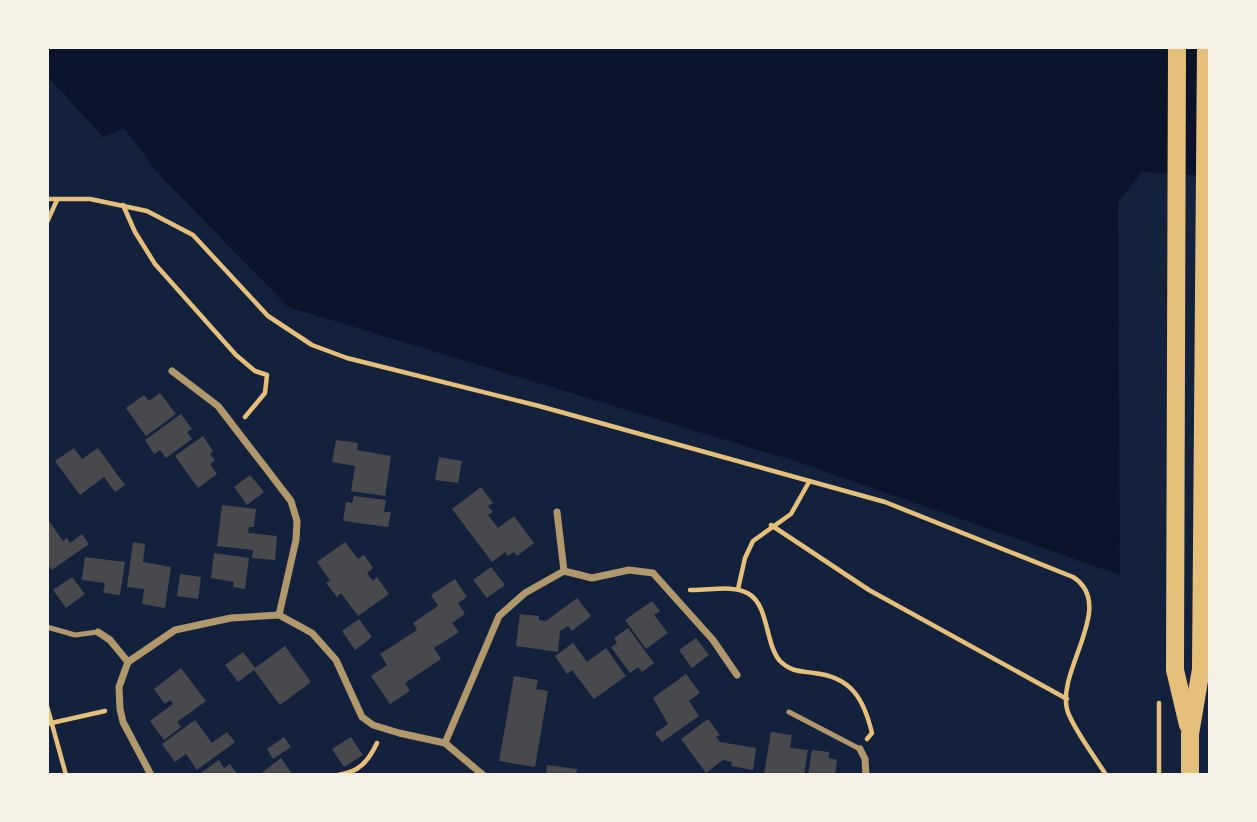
<svg xmlns="http://www.w3.org/2000/svg" width="1257" height="822" viewBox="0 0 1257 822" font-family="'Sofia Sans Condensed',sans-serif">
	<style>
		.water { fill: #0b132b }
		.building { fill: #48494c }
		.lines { fill: none; stroke-linecap: round; stroke-linejoin: round }
		.path { stroke: #e5c07b; stroke-width: 4.5 }
		.service { stroke: #b1986c; stroke-width: 5 }
		.minor { stroke: #b1986c; stroke-width: 7 }
		.primary { stroke: #e5c07b; stroke-width: 18 }
	</style>
	<rect width="100%" height="100%" fill="#14213d"/>
	<!-- water -->
	<polygon class="water" points="47,47 1210,47 1210,176 1142,172 1118,202 1120,575 798,462 288,307 156,171 124,128 103,137 47,76"/>
	<!-- building -->
	<g class="building">
		<polygon points="160,393 176,414 146,436 126,408 144,395 149,401"/>
		<polygon points="181,414 192,429 187,432 192,439 166,458 160,450 154,454 145,440"/>
		<polygon points="203,436 213,451 210,454 215,460 210,464 217,474 198,488 175,456"/>
		<polygon points="336,440 358,443 357,450 391,456 385,496 351,491 355,466 332,462"/>
		<polygon points="74,448 82,459 98,448 125,485 115,492 104,477 80,495 55,461"/>
		<polygon points="439,457 462,461 458,483 435,480"/>
		<polygon points="250,475 264,492 247,505 234,487"/>
		<polygon points="481,487 493,503 488,506 493,512 488,515 498,528 514,516 534,543 517,556 514,552 508,556 505,552 492,562 452,509"/>
		<polygon points="354,496 386,500 384,512 391,512 388,527 343,521 346,502 352,503"/>
		<polygon points="222,505 256,509 254,527 249,527 248,533 277,536 275,560 252,558 253,550 217,546"/>
		<polygon points="49,521 63,541 67,538 70,543 82,534 89,544 52,570 47,563"/>
		<polygon points="133,542 145,544 143,562 171,567 165,608 142,604 144,589 127,587"/>
		<polygon points="345,542 358,559 364,555 373,568 367,573 373,581 377,577 389,594 358,616 341,593 337,597 326,583 330,580 317,562"/>
		<polygon points="214,553 249,558 245,589 233,587 234,582 211,578"/>
		<polygon points="85,557 125,562 120,595 103,593 105,583 82,580"/>
		<polygon points="491,567 505,585 487,598 473,580"/>
		<polygon points="180,574 201,577 198,599 177,596"/>
		<polygon points="72,577 85,594 66,608 53,590"/>
		<polygon points="455,579 467,597 458,603 465,614 452,623 459,632 434,648 441,659 405,683 410,691 390,704 371,676 387,665 380,654 417,630 413,623 438,606 431,595"/>
		<polygon points="577,598 591,616 572,631 568,626 560,631 558,652 516,646 520,614 539,616 539,620 546,621"/>
		<polygon points="652,601 660,611 654,615 668,633 646,649 625,620"/>
		<polygon points="359,619 372,637 355,650 342,631"/>
		<polygon points="628,628 654,663 642,672 638,667 630,673 611,647 617,643 614,638"/>
		<polygon points="696,638 709,655 692,668 679,650"/>
		<polygon points="573,643 587,662 606,648 626,676 594,699 572,670 567,674 555,656"/>
		<polygon points="285,646 311,682 280,705 254,670 238,682 225,665 243,652 255,668"/>
		<polygon points="181,668 206,701 177,722 181,727 164,740 150,721 173,704 170,700 165,704 154,689"/>
		<polygon points="686,674 700,693 689,701 699,716 662,742 655,733 668,724 653,698"/>
		<polygon points="514,676 538,680 536,689 548,691 535,767 499,761"/>
		<polygon points="708,719 720,735 716,737 720,742 756,748 753,770 731,766 732,762 723,760 706,773 681,739"/>
		<polygon points="195,720 212,743 227,732 235,742 197,770 186,754 175,762 162,744"/>
		<polygon points="771,732 792,735 790,748 808,750 804,775 764,774"/>
		<polygon points="284,737 291,747 273,759 267,749"/>
		<polygon points="351,737 363,755 344,767 332,749"/>
		<polygon points="812,750 829,752 829,758 837,760 835,775 808,775"/>
		<polygon points="281,758 293,775 259,775"/>
		<polygon points="219,760 224,768 230,764 238,775 198,775"/>
		<polygon points="547,765 577,769 576,775 546,775"/>
	</g>
	<g class="lines">
		<!-- path -->
		<g class="path">
			<path d="M47,199H90L147,211L193,235L268,316L312,345L347,358L539,406L885,502L1073,577C1117,605 1057,669 1067,709C1070,724 1097,760 1106,775"/>
			<polyline points="123,205 135,232 155,264 236,355 255,371 267,375 265,393 245,417"/>
			<polyline points="47,222 57,200"/>
			<polyline points="771,525 869,590 1067,699"/>
			<polyline points="738,589 745,558 753,541 791,514 809,482"/>
			<path d="M690,590C708,591 733,584 749,594C769,606 765,644 780,661C791,672 801,671 814,673C852,677 864,700 872,733L867,739"/>
			<polyline points="1159,703 1159,775"/>
			<polyline points="47,706 66,775"/>
			<polyline points="47,724 105,711"/>
			<path d="M338,775C359,772 368,762 377,743"/>
		</g>
		<!-- service -->
		<g class="service">
			<polyline points="47,627 75,635 98,632"/>
			<polyline points="789,712 860,749"/>
		</g>
		<!-- minor -->
		<g class="minor">
			<polyline points="172,371 218,406 291,501 297,521 296,540 279,615"/>
			<polyline points="557,512 564,571"/>
			<polyline points="98,632 110,640 128,662"/>
			<polyline points="445,743 499,616 525,593 564,571 592,578 629,570 653,573 713,640 737,675"/>
			<polyline points="860,749 865,759 866,775"/>
			<polyline points="151,775 123,722 120,709 119,687 128,662 175,630 231,618 279,615 312,633 336,660 362,717 373,725 399,733 445,743 483,775"/>
		</g>
		<!-- primary -->
		<g class="primary">
			<polyline points="1177,47 1175,670 1188,725"/>
			<polyline points="1190,775 1190,734 1201,669 1206,47"/>
		</g>
	</g>
	<!-- border -->
	<rect width="1257" height="822" fill="none" stroke="#f6f1e7" stroke-width="98"/>
</svg>
